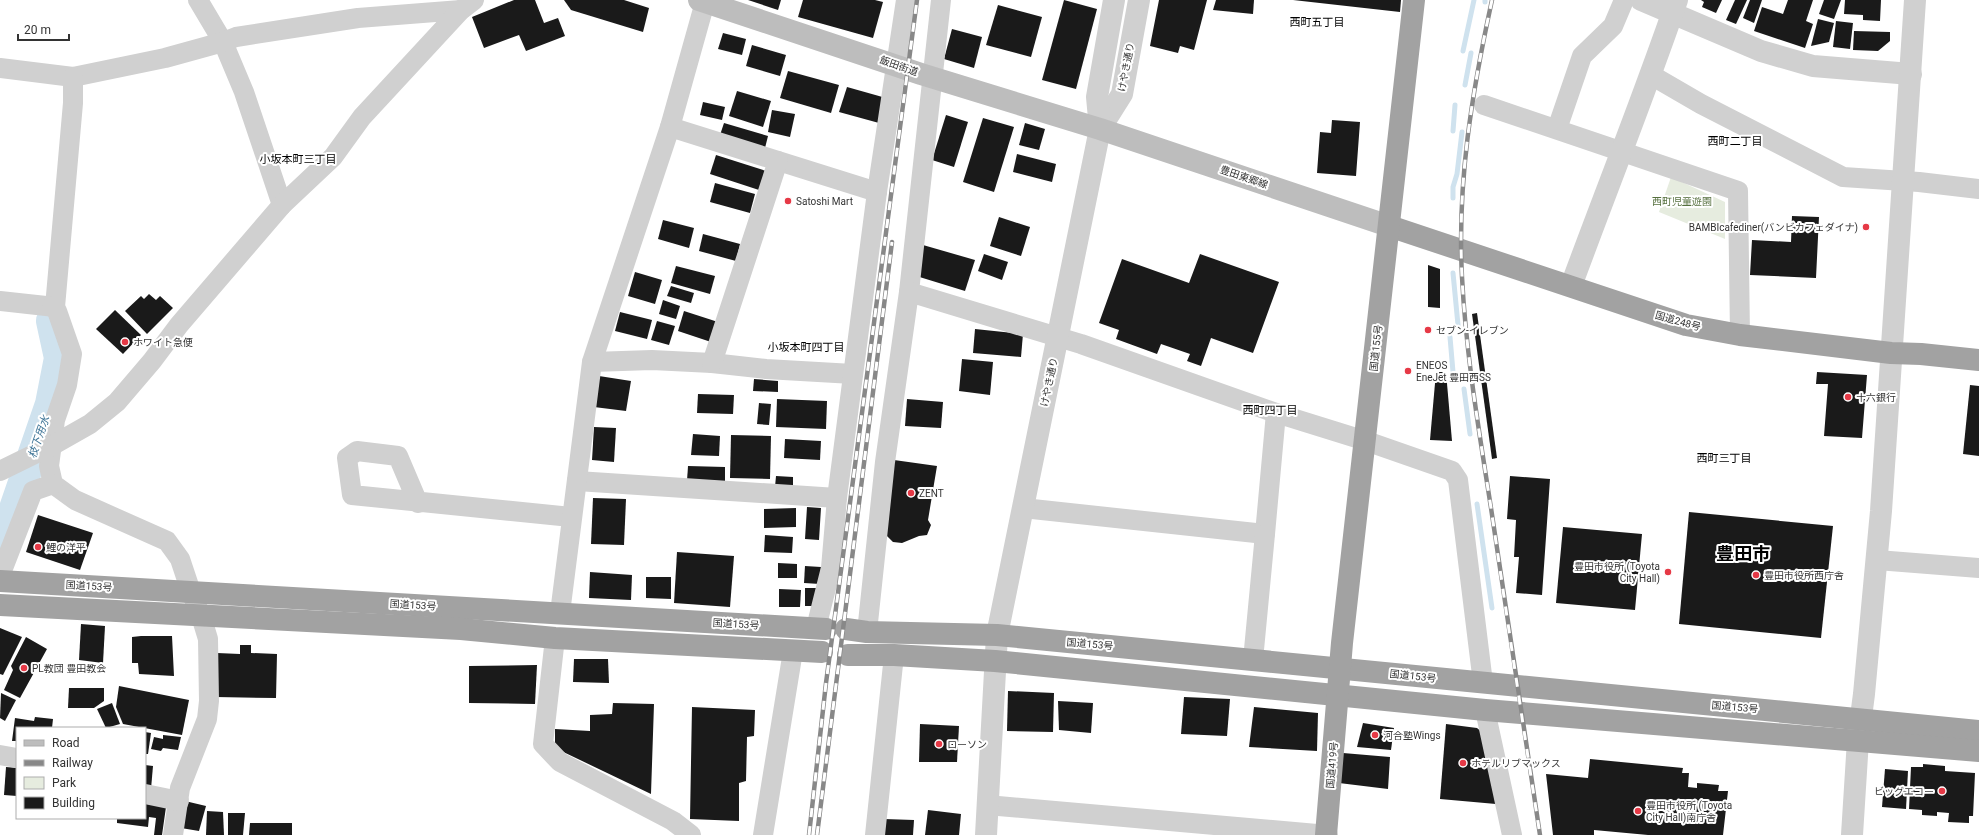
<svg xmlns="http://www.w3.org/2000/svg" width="1979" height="835" viewBox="0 0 1979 835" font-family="Roboto,'Noto Sans JP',sans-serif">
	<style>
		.green { fill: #e6ecdf }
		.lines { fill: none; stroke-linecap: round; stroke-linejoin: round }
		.stream { stroke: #cfe2ee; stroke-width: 5 }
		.river { stroke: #cfe2ee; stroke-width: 30 }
		.building { fill: #1a1a1a }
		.minor { stroke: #d0d0d0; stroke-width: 20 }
		.tertiary { stroke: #d0d0d0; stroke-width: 22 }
		.secondary { stroke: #bdbdbd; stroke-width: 22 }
		.trunk { stroke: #a2a2a2; stroke-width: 22 }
		.rail-casing { stroke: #888; stroke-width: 4.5 }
		.rail { stroke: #fff; stroke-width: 3; stroke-dasharray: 9; stroke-linecap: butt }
		.poi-dot { fill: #e63946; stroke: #fff; stroke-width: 1.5 }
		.labels { text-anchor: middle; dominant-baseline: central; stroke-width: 4; stroke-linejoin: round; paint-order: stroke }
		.street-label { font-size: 10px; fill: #333; stroke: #fff }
		.poi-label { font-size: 10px; fill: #333; stroke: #fff; text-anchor: start }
		.park-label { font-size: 10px; fill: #56703f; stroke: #fff }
		.neighbourhood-label { font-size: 11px; fill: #000; stroke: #fff }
		.water-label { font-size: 11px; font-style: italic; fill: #3f7597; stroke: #fff }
		.town-label { font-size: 18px; font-weight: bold; fill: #000; stroke: #fff }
	</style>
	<rect width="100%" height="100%" fill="#fff"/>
	<!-- green -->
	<polygon class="green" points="1671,177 1725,202 1725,239 1659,212"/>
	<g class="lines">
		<!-- stream -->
		<g class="stream">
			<polyline points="1485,2 1485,0"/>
			<polyline points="1463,51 1474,0"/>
			<polyline points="1465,85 1471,53"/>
			<polyline points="1453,131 1455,105"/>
			<polyline points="1453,198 1453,187 1457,174 1462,132"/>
			<polyline points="1453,273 1458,325"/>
			<polyline points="1450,337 1453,372"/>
			<polyline points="1464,389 1470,434"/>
			<polyline points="1477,504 1492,608"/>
		</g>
		<!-- river -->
		<polyline class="river" points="0,549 50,404 59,358 51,321"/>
	</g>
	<!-- building -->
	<g class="building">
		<polygon points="514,0 535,0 544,23 558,18 565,36 526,51 519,35 484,48 472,17"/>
		<polygon points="564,0 624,0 649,8 643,32 571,10"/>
		<polygon points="748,0 781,0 778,10"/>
		<polygon points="803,0 875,0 883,2 873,38 798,17"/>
		<polygon points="1064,0 1097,9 1076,89 1042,80"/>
		<polygon points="1159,0 1207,0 1194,50 1180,46 1178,53 1150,46"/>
		<polygon points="1216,0 1254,0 1253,14 1213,10"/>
		<polygon points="1293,0 1401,0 1400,12"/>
		<polygon points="1701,0 1722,0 1716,13 1702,7 1704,2"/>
		<polygon points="1735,0 1747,0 1736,24 1726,20"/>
		<polygon points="1750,0 1762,0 1754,23 1743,18"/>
		<polygon points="1788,0 1813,0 1806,21 1813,24 1805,48 1754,31 1762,7 1783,14"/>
		<polygon points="1824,0 1841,0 1834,19 1819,14"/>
		<polygon points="1845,0 1881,0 1880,21 1863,20 1863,15 1844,14"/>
		<polygon points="998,5 1042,17 1031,57 986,45"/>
		<polygon points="1818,19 1834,23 1829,42 1811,46"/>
		<polygon points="1836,21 1853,23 1850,49 1833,47"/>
		<polygon points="952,29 982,37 974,68 944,59"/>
		<polygon points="1854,31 1890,32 1890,41 1878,51 1853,50"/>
		<polygon points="723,33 746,39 742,55 718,49"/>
		<polygon points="752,45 786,55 780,76 746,66"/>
		<polygon points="788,71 839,85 831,113 780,98"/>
		<polygon points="847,87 886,98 879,123 839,112"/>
		<polygon points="737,91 771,101 763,127 729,116"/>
		<polygon points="703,102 725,107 722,120 700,115"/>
		<polygon points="772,110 795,114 790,137 768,132"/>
		<polygon points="946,115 968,122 954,167 932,160"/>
		<polygon points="983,118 1014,127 994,192 963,182"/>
		<polygon points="1332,120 1360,122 1356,176 1317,173 1320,132 1331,133"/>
		<polygon points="724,123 768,136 765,148 720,135"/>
		<polygon points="1025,123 1045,129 1039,150 1019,145"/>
		<polygon points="1017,154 1056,164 1052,182 1013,172"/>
		<polygon points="716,155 766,171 759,190 710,174"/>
		<polygon points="715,183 755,194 750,213 710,202"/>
		<polygon points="1792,216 1819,217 1816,278 1750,275 1752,240 1791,242"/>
		<polygon points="999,217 1030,227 1021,256 990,246"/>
		<polygon points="663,220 694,228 689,248 658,239"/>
		<polygon points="703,234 740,244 736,261 699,251"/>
		<polygon points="923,245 975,260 965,291 913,275"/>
		<polygon points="984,254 1008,262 1002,280 978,271"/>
		<polygon points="1200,254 1279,282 1253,353 1211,338 1201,366 1187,361 1190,354 1161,344 1157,354 1116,339 1119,330 1099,323 1122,259 1189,283"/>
		<polygon points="1428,265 1440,269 1440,308 1428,307"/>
		<polygon points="676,266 715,276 710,294 671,283"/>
		<polygon points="635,272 662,280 655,304 628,296"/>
		<polygon points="671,286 694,293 691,303 667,296"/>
		<polygon points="149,294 156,300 160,296 173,308 147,334 125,311 141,296 144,299"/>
		<polygon points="663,300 680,306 676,319 659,314"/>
		<polygon points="115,310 141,335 123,354 96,329"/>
		<polygon points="684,311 718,322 711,342 678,331"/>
		<polygon points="620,312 652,320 647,339 615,331"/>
		<polygon points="1477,313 1497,458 1492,459 1472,314"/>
		<polygon points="657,321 675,326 669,345 651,340"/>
		<polygon points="975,329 1023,334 1021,357 973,353"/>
		<polygon points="962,359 993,362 990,395 959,391"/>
		<polygon points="1436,372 1446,372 1452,441 1430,440"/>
		<polygon points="1817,372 1867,375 1862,438 1824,436 1828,384 1816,384"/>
		<polygon points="599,376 631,381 626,411 594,407"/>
		<polygon points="754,379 778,381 778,392 753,391"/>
		<polygon points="1970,385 1979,386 1979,456 1963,454"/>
		<polygon points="698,394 734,395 733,414 697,413"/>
		<polygon points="777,399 827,401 826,429 776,427"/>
		<polygon points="907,399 943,402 941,428 905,426"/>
		<polygon points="759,403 771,404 769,425 757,424"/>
		<polygon points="594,427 616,428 614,462 592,460"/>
		<polygon points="693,434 720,436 719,456 691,455"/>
		<polygon points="731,435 771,436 770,479 730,478"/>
		<polygon points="785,439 821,441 820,460 784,458"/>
		<polygon points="894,460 937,466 928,520 931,525 927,535 919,536 902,543 893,542 884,533"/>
		<polygon points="688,466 725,467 725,483 687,481"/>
		<polygon points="776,476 793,477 793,487 775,487"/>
		<polygon points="1510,476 1550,479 1542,595 1516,593 1519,557 1514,557 1516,520 1507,519"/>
		<polygon points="593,498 626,499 624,545 591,544"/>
		<polygon points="807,507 821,508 819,540 805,539"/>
		<polygon points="796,508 796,527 764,528 764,509"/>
		<polygon points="1689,512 1833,526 1821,638 1679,624"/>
		<polygon points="38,515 93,533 80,570 26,552"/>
		<polygon points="1563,527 1642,534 1635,610 1556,603"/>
		<polygon points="765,535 793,537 792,553 764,552"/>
		<polygon points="677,552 734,556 730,607 674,603"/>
		<polygon points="778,563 797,564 797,578 778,578"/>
		<polygon points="805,566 821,567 820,584 804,583"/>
		<polygon points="590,572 632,575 631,600 589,598"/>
		<polygon points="646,577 671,577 671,599 646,598"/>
		<polygon points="805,588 818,588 817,606 805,606"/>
		<polygon points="779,589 801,590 800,607 779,607"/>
		<polygon points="81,624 105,626 103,663 79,660"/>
		<polygon points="0,628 22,637 3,675 0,674"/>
		<polygon points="141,636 172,636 174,676 139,674 138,663 132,663 132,637"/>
		<polygon points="26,637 47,649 20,698 4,690 13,670 11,666"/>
		<polygon points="240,645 251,645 251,653 277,654 276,698 216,697 217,653 240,654"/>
		<polygon points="574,659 608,659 609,683 573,682"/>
		<polygon points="537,665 535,704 469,703 469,666"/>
		<polygon points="119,686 189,700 182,735 123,724 116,707"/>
		<polygon points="69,688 104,688 104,701 94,708 68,708"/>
		<polygon points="1008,691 1054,693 1053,732 1007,731"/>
		<polygon points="1,693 16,700 5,721 0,718"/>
		<polygon points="1184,697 1230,699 1227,736 1181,734"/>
		<polygon points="1058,701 1093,703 1091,733 1059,730"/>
		<polygon points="112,703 120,724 106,728 97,709"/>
		<polygon points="613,703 654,704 651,794 555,748 555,729 590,731 590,715 612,714"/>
		<polygon points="692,707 755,710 754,736 747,737 746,781 739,783 739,821 690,819"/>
		<polygon points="1254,707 1318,713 1317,751 1249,747"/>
		<polygon points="35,717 53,719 52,728 17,728 17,741 12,741 15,718 34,721"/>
		<polygon points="1363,723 1394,728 1391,750 1357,747"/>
		<polygon points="920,724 959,726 957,762 919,762"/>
		<polygon points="1446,724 1477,728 1484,734 1496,804 1440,799"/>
		<polygon points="145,732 151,733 148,754 145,754"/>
		<polygon points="163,735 181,737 178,750 163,748 161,751 151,749 154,737 163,739"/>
		<polygon points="1343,753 1390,757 1388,789 1339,783"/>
		<polygon points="1590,759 1683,768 1682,773 1689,773 1688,787 1697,788 1697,783 1719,785 1718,791 1728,791 1723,835 1648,835 1594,830 1594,835 1553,835 1546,774 1588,778"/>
		<polygon points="1923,764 1945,766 1945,771 1975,773 1973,816 1969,816 1969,823 1948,822 1949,813 1937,812 1937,816 1922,815 1922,810 1909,809 1911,767 1923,767"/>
		<polygon points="145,765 153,766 151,789 145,788"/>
		<polygon points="6,767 17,768 17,796 4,795"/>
		<polygon points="1885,769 1908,771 1906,809 1882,807"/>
		<polygon points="145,801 166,807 162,835 154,835 156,818 149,817 148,827 117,823 117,818 145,818"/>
		<polygon points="185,801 206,806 199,831 181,828"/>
		<polygon points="928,810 961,814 959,835 925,835"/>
		<polygon points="207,811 223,812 224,835 206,835"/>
		<polygon points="228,813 245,813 243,835 228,835"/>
		<polygon points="884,819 914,820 913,835 883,835"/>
		<polygon points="250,823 292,823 292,835 249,835"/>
	</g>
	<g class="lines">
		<!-- minor -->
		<g class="minor">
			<polyline points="198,0 223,42 244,92 282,205"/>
			<polyline points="0,68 73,77 165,58 223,42 236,37 358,18 461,10"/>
			<polyline points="1651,75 1701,104 1843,177 1919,182 1979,189"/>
			<polyline points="1484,105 1738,191 1740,335"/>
			<polyline points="670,127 877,192"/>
			<polyline points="1557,129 1582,56 1613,26 1624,0"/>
			<polyline points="909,292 941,0"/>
			<polyline points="0,301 55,307 73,103 73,77"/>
			<polyline points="52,306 57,311 72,354 67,385 55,420 49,466 53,484 75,500 167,541 180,559 191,592 201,616 208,639 209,701 207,719 180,788 173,835"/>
			<polyline points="592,362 652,360 712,363 766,369 853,374"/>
			<polyline points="712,363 778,161"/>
			<polyline points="0,471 53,445 90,424 117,402 152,361 179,325 282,205 333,157 362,117 461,10 474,0"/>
			<polyline points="577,481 837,498"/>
			<polyline points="418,503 398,456 357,451 347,458 352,495 571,517"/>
			<polyline points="1023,508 1265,534 1276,413"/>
			<polyline points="1877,560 1979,568"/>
			<polyline points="0,576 33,491 53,484"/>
			<polyline points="560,613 592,362 670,127 705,2"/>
			<polyline points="816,628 831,568 837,498 877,192 906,0"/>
			<polyline points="867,632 885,462 909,292 1081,344 1276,413 1366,441 1452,471 1458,480 1483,683"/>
			<polyline points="555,638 543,744 560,762 673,821 691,835"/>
			<polyline points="1253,660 1265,534"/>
			<polyline points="1485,710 1512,835"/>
			<polyline points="0,755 17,758"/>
			<polyline points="145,794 179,801"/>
			<polyline points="987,805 1328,835"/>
			<polyline points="763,835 793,651"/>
			<polyline points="875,835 894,655"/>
		</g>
		<!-- tertiary -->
		<g class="tertiary">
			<polyline points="1641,0 1761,51 1813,66 1911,74"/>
			<polyline points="1100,129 1122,94 1139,0"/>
			<path d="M1571,286C1606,191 1644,96 1677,0"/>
			<polyline points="986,835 997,635 1100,129 1097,97 1114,0"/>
			<polyline points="1852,835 1858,740 1864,694 1881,511 1915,0"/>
		</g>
		<!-- secondary -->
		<polyline class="secondary" points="699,0 921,74 1100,129 1389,226"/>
		<!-- trunk -->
		<g class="trunk">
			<polyline points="1389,226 1686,325 1740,335 1891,353 1921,354 1979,360"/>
			<polyline points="0,581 826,629"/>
			<polyline points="0,605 461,629 555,638 822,652"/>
			<polyline points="846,629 867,632 997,635 1979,731"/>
			<polyline points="848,655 894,655 995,661 1485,710 1979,751"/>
			<polyline points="1326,835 1342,643 1414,0"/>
		</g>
		<defs>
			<g id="rail">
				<path d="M1492,0C1472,92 1457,182 1462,277C1466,355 1479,431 1491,508C1507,617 1523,726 1540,835"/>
				<polyline points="809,835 826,683 917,0"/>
				<polyline points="817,835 892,242"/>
			</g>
		</defs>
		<!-- rail casing -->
		<use href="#rail" class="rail-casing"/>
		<!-- rail -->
		<use href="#rail" class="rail"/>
	</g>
	<!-- markers -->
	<g class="poi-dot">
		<circle cx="788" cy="201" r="4"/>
		<circle cx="1866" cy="227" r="4"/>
		<circle cx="1428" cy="330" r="4"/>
		<circle cx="125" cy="342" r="4"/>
		<circle cx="1408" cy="371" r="4"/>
		<circle cx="1848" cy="397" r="4"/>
		<circle cx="911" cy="493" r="4"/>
		<circle cx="38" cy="547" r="4"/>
		<circle cx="1668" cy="572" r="4"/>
		<circle cx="1756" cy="575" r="4"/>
		<circle cx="24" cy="668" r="4"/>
		<circle cx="1375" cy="735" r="4"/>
		<circle cx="939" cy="744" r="4"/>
		<circle cx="1463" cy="763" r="4"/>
		<circle cx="1942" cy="791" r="4"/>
		<circle cx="1638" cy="811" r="4"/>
	</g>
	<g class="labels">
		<!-- street labels -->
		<g class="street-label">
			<text transform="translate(899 66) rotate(19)">飯田街道</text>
			<text transform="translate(1126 67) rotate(-79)">けやき通り</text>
			<text transform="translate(1244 177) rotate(19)">豊田東郷線</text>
			<text transform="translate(1678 321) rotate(16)">国道248号</text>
			<text transform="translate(1376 348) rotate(-84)">国道155号</text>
			<text transform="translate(1049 382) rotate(-78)">けやき通り</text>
			<text transform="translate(89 586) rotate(3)">国道153号</text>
			<text transform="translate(413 605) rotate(3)">国道153号</text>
			<text transform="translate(736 624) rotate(3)">国道153号</text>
			<text transform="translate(1090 644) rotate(5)">国道153号</text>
			<text transform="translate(1413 676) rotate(6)">国道153号</text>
			<text transform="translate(1735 707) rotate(5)">国道153号</text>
			<text transform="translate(1332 765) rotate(-85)">国道419号</text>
		</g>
		<!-- poi labels -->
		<g class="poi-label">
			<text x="796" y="201">Satoshi Mart</text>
			<text x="1858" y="227" text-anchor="end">BAMBIcafediner(バンビカフェダイナ)</text>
			<text x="1436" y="330">セブン-イレブン</text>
			<text x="133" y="342">ホワイト急便</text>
			<text x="1416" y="365">ENEOS<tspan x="1416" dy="12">EneJet 豊田西SS</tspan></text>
			<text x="1856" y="397">十六銀行</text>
			<text x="919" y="493">ZENT</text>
			<text x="46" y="547">鯉の洋平</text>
			<text x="1660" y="566" text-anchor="end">豊田市役所 (Toyota<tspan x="1660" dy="12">City Hall)</tspan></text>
			<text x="1764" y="575">豊田市役所西庁舎</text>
			<text x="32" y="668">PL教団 豊田教会</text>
			<text x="1383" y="735">河合塾Wings</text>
			<text x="947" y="744">ローソン</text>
			<text x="1471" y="763">ホテルリブマックス</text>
			<text x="1934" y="791" text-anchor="end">ビッグエコー</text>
			<text x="1646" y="805">豊田市役所 (Toyota<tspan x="1646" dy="12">City Hall)南庁舎</tspan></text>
		</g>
		<!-- park labels -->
		<g class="park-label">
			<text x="1682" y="201">西町児童遊園</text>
		</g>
		<!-- neighbourhood labels -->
		<g class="neighbourhood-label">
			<text x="1317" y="22">西町五丁目</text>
			<text x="1735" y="141">西町二丁目</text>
			<text x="298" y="159">小坂本町三丁目</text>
			<text x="806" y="347">小坂本町四丁目</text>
			<text x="1270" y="410">西町四丁目</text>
			<text x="1724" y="458">西町三丁目</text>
		</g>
		<!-- water labels -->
		<g class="water-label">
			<text transform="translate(39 437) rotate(-71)">枝下用水</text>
		</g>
		<!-- town labels -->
		<g class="town-label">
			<text x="1743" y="553">豊田市</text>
		</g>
	</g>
	<!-- legend -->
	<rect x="16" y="727" width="130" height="92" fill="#ffffff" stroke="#adadad"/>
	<rect x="24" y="740" width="20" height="6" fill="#bdbdbd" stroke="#adadad"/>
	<text x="52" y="747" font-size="12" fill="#333333">Road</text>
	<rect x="24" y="760" width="20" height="6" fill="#888888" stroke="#adadad"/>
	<text x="52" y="767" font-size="12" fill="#333333">Railway</text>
	<rect x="24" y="777" width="20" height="12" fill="#e6ecdf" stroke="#adadad"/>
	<text x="52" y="787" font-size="12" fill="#333333">Park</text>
	<rect x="24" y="797" width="20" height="12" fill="#1a1a1a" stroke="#adadad"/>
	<text x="52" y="807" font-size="12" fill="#333333">Building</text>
	<!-- scale -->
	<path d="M18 34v6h51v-6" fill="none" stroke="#333333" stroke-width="2"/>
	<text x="24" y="34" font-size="12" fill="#333333" stroke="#ffffff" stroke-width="3" paint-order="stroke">20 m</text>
</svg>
